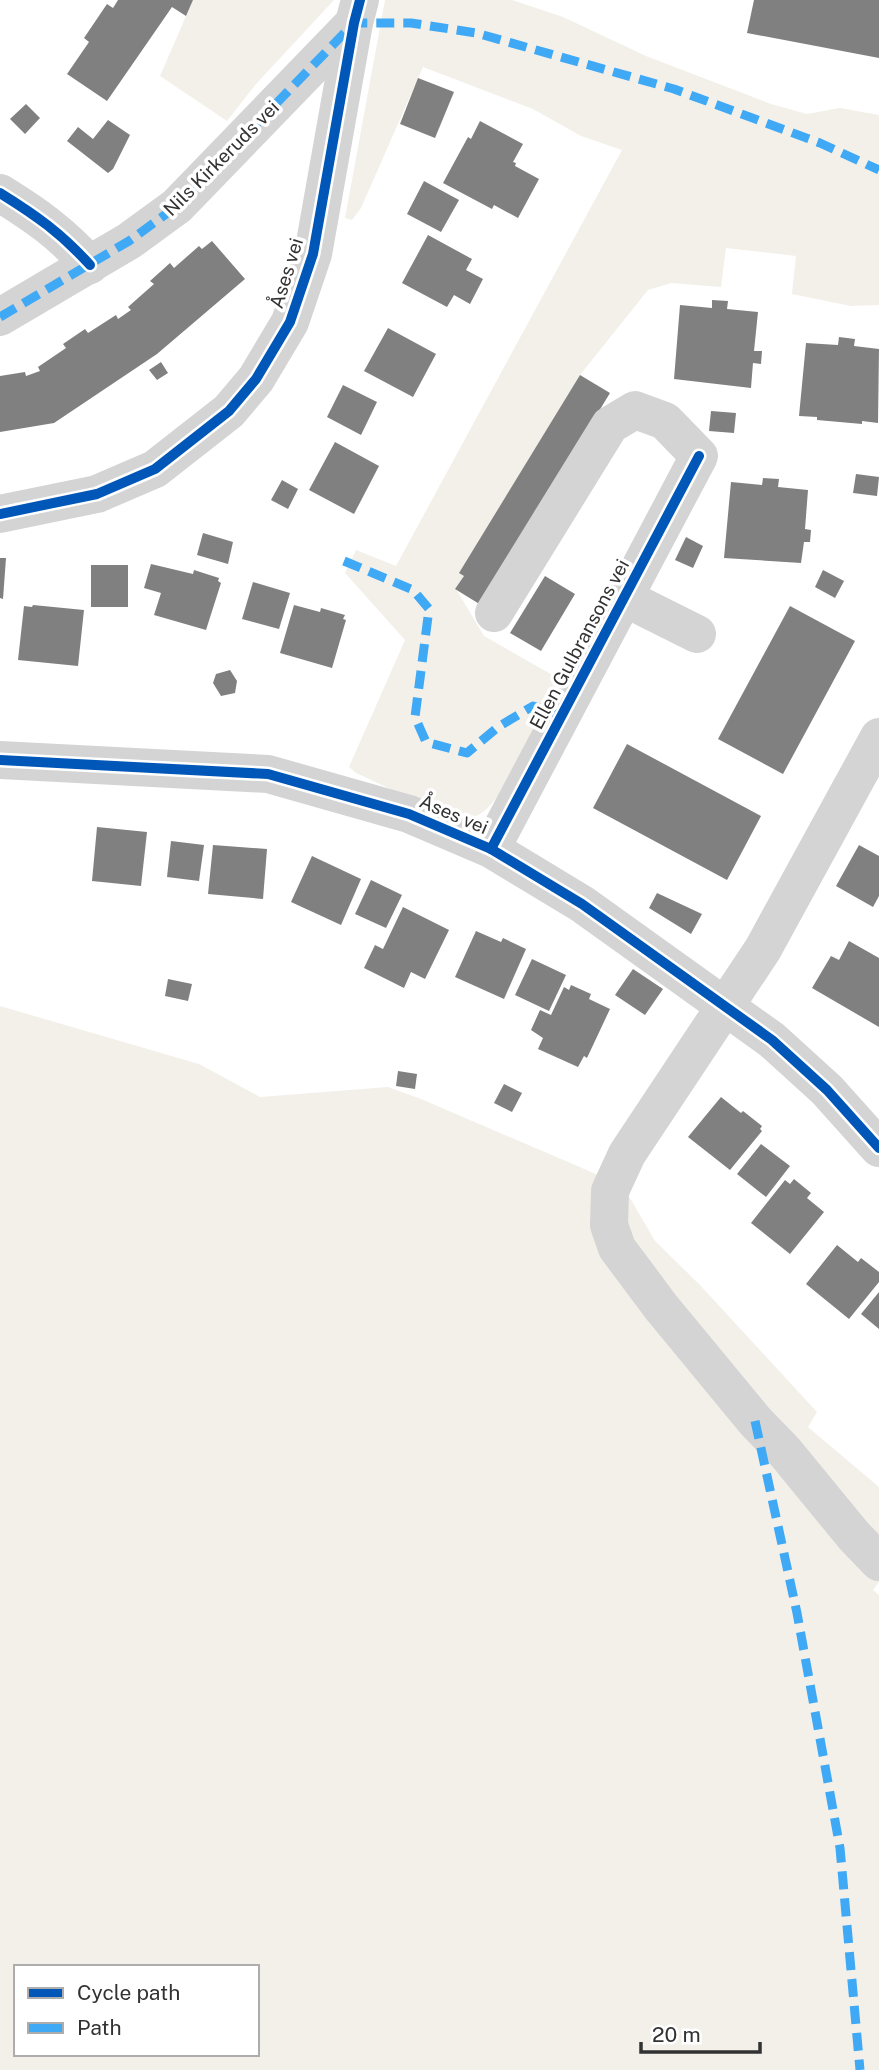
<svg xmlns="http://www.w3.org/2000/svg" width="879" height="2070" viewBox="0 0 879 2070" font-family="'Public Sans',sans-serif">
	<style>
		.green { fill: #f3f0ea; fill-rule: evenodd }
		.building { fill: #808080 }
		.lines { fill: none; stroke-linecap: round; stroke-linejoin: round }
		.minor { stroke: #d4d4d4; stroke-width: 38 }
		.quiet { stroke: #3fa9f5; stroke-width: 9; stroke-dasharray: 18 9; stroke-linecap: butt }
		.cycleway-casing { stroke: #fff; stroke-width: 15 }
		.cycleway { stroke: #0057b8; stroke-width: 10 }
		.labels { text-anchor: middle; dominant-baseline: central; stroke-width: 7; stroke-linejoin: round; paint-order: stroke }
		.street-label { font-size: 19px; fill: #323232; stroke: #fff }
	</style>
	<rect width="100%" height="100%" fill="#fff"/>
	<!-- green -->
	<g class="green">
		<polygon points="193,0 334,0 256,84 227,121 160,76"/>
		<path d="M385,0H512L563,17L646,56L771,104L807,114L840,108L879,115V305L851,306L792,294L796,256L726,248L721,287L671,283L648,290L580,375L460,573L464,576L456,589L484,636L563,681C549,706 499,816 472,817C446,819 382,784 356,773L349,767L405,640L345,573L356,550L396,566L622,150L581,136L533,109L423,67L361,208L352,220L345,218Z"/>
		<path d="M0,1006L199,1064L260,1097L388,1087L421,1099L596,1174L630,1198L655,1241L699,1284L817,1412L808,1427L879,1487V1582L873,1590L879,1595V2070H0ZM16,1967H257V2054H16Z"/>
	</g>
	<!-- building -->
	<g class="building">
		<polygon points="118,0 193,0 186,16 172,7 107,101 67,74 89,42 84,38 107,4 113,8"/>
		<polygon points="754,0 879,0 879,58 747,33"/>
		<polygon points="418,78 454,92 435,138 400,124"/>
		<polygon points="26,104 40,118 25,134 10,119"/>
		<polygon points="108,120 130,135 113,169 108,173 67,141 78,127 93,139"/>
		<polygon points="480,121 523,144 513,162 516,163 515,166 539,179 518,218 494,205 492,209 443,183 468,137 471,139"/>
		<polygon points="424,181 459,200 441,232 407,214"/>
		<polygon points="428,235 472,259 466,270 483,279 470,304 454,295 447,307 402,283"/>
		<polygon points="212,241 245,279 157,354 54,423 0,432 0,376 25,372 26,376 40,371 38,367 66,348 63,344 85,329 88,333 116,315 118,319 131,310 128,307 154,284 150,281 170,263 174,268 199,246 202,249"/>
		<polygon points="712,300 728,301 727,309 758,312 754,351 762,351 761,364 753,363 751,388 674,379 680,305 712,308"/>
		<polygon points="388,328 436,354 413,397 364,371"/>
		<polygon points="839,337 855,339 854,346 879,349 878,423 862,421 862,424 817,420 817,417 799,416 806,343 838,345"/>
		<polygon points="161,362 168,373 157,380 149,370"/>
		<polygon points="580,375 610,393 481,605 455,589 464,576 459,573"/>
		<polygon points="343,385 377,402 361,435 327,417"/>
		<polygon points="711,411 736,413 734,433 709,431"/>
		<polygon points="335,442 379,466 354,514 309,490"/>
		<polygon points="856,474 879,477 877,496 853,493"/>
		<polygon points="763,478 779,479 778,487 808,490 805,529 811,530 810,542 804,542 801,563 724,558 731,482 762,485"/>
		<polygon points="282,480 298,489 288,509 271,500"/>
		<polygon points="203,533 233,542 228,564 197,555"/>
		<polygon points="686,537 703,546 693,568 675,560"/>
		<polygon points="0,558 6,558 3,599 0,598"/>
		<polygon points="151,564 193,574 194,570 219,578 218,581 221,583 206,630 154,615 161,593 144,588"/>
		<rect x="91" y="565" width="37" height="42"/>
		<polygon points="823,570 844,581 835,598 815,587"/>
		<polygon points="545,576 575,594 541,651 510,633"/>
		<polygon points="253,582 290,593 279,629 242,619"/>
		<polygon points="33,605 84,610 78,666 18,660 24,606 32,607"/>
		<polygon points="294,605 320,612 321,608 345,615 343,619 346,620 332,668 280,653"/>
		<polygon points="790,606 855,641 783,774 718,739"/>
		<polygon points="230,670 237,681 235,693 221,696 213,683 216,674"/>
		<polygon points="627,744 761,816 727,880 593,808"/>
		<polygon points="97,827 147,832 141,886 92,881"/>
		<polygon points="171,841 204,845 199,881 167,877"/>
		<polygon points="213,845 267,849 263,899 208,894"/>
		<polygon points="859,845 879,856 879,896 873,907 836,886"/>
		<polygon points="312,856 361,879 341,925 291,902"/>
		<polygon points="371,880 402,895 386,928 355,914"/>
		<polygon points="657,893 702,914 691,934 649,908"/>
		<polygon points="403,907 449,930 425,979 411,972 404,988 364,968 375,945 383,949"/>
		<polygon points="476,931 501,942 503,938 526,949 504,999 455,977"/>
		<polygon points="849,941 879,958 879,1027 812,988 831,956 839,960"/>
		<polygon points="532,959 566,975 549,1011 515,995"/>
		<polygon points="633,969 663,989 645,1015 615,995"/>
		<polygon points="168,979 192,984 188,1001 165,996"/>
		<polygon points="571,985 591,994 589,999 610,1009 587,1058 584,1056 578,1067 538,1049 543,1038 531,1030 540,1010 551,1015 564,987 569,990"/>
		<polygon points="398,1071 417,1074 415,1089 396,1086"/>
		<polygon points="504,1084 522,1093 512,1112 494,1103"/>
		<polygon points="721,1097 741,1113 743,1111 762,1126 760,1129 762,1131 730,1170 688,1137"/>
		<polygon points="761,1144 790,1166 766,1197 737,1174"/>
		<polygon points="794,1179 811,1193 807,1198 824,1212 790,1254 751,1223 785,1180 790,1184"/>
		<polygon points="837,1245 858,1262 861,1258 879,1272 879,1282 849,1319 806,1284"/>
		<polygon points="879,1292 879,1329 861,1314"/>
	</g>
	<g class="lines">
		<!-- minor -->
		<g class="minor">
			<path d="M0,193C37,216 61,233 90,265"/>
			<polyline points="0,317 129,241 177,206 354,23"/>
			<polyline points="0,514 97,494 155,469 229,411 256,379 290,322 313,254 354,23 360,0"/>
			<polyline points="623,597 697,634"/>
			<polyline points="879,737 763,949 627,1154 610,1191 609,1225 617,1248 661,1307 755,1421 785,1452 854,1536 879,1562"/>
			<polyline points="0,760 268,774 409,814 491,849 582,904 772,1040 827,1090 879,1148"/>
			<polyline points="491,849 699,456 665,421 635,410 610,425 494,613"/>
		</g>
		<!-- quiet -->
		<g class="quiet">
			<polyline points="0,317 129,241 177,206 354,23 411,23 476,33 674,89 820,143 879,170"/>
			<polyline points="344,561 413,590 429,609 415,717 426,742 467,753 498,727 533,706 562,715"/>
			<polyline points="755,1421 797,1613 840,1848 860,2070"/>
		</g>
		<defs>
			<g id="cycleway">
				<path d="M0,193C37,216 61,233 90,265"/>
				<polyline points="0,514 97,494 155,469 229,411 256,379 290,322 313,254 354,23 360,0"/>
				<polyline points="0,760 268,774 409,814 491,849 582,904 772,1040 827,1090 879,1148"/>
				<polyline points="491,849 699,456"/>
			</g>
		</defs>
		<!-- cycleway casing -->
		<use href="#cycleway" class="cycleway-casing"/>
		<!-- cycleway -->
		<use href="#cycleway" class="cycleway"/>
	</g>
	<g class="labels">
		<!-- street labels -->
		<g class="street-label">
			<text transform="translate(221 158) rotate(-45)">Nils Kirkeruds vei</text>
			<text transform="translate(286 273) rotate(-73)">Åses vei</text>
			<text transform="translate(579 644) rotate(-62)">Ellen Gulbransons vei</text>
			<text transform="translate(454 814) rotate(23)">Åses vei</text>
		</g>
	</g>
	<!-- legend -->
	<rect x="14" y="1965" width="245" height="91" fill="#ffffff" stroke="#adadad" stroke-width="2"/>
	<rect x="28" y="1988" width="35" height="10" fill="#0057b8" stroke="#adadad" stroke-width="2"/>
	<text x="77" y="2000" font-size="21" fill="#323232">Cycle path</text>
	<rect x="28" y="2023" width="35" height="10" fill="#3fa9f5" stroke="#adadad" stroke-width="2"/>
	<text x="77" y="2035" font-size="21" fill="#323232">Path</text>
	<!-- scale -->
	<path d="M641 2042v10h119v-10" fill="none" stroke="#323232" stroke-width="3.5"/>
	<text x="652" y="2042" font-size="21" fill="#323232" stroke="#ffffff" stroke-width="5" paint-order="stroke">20 m</text>
</svg>
